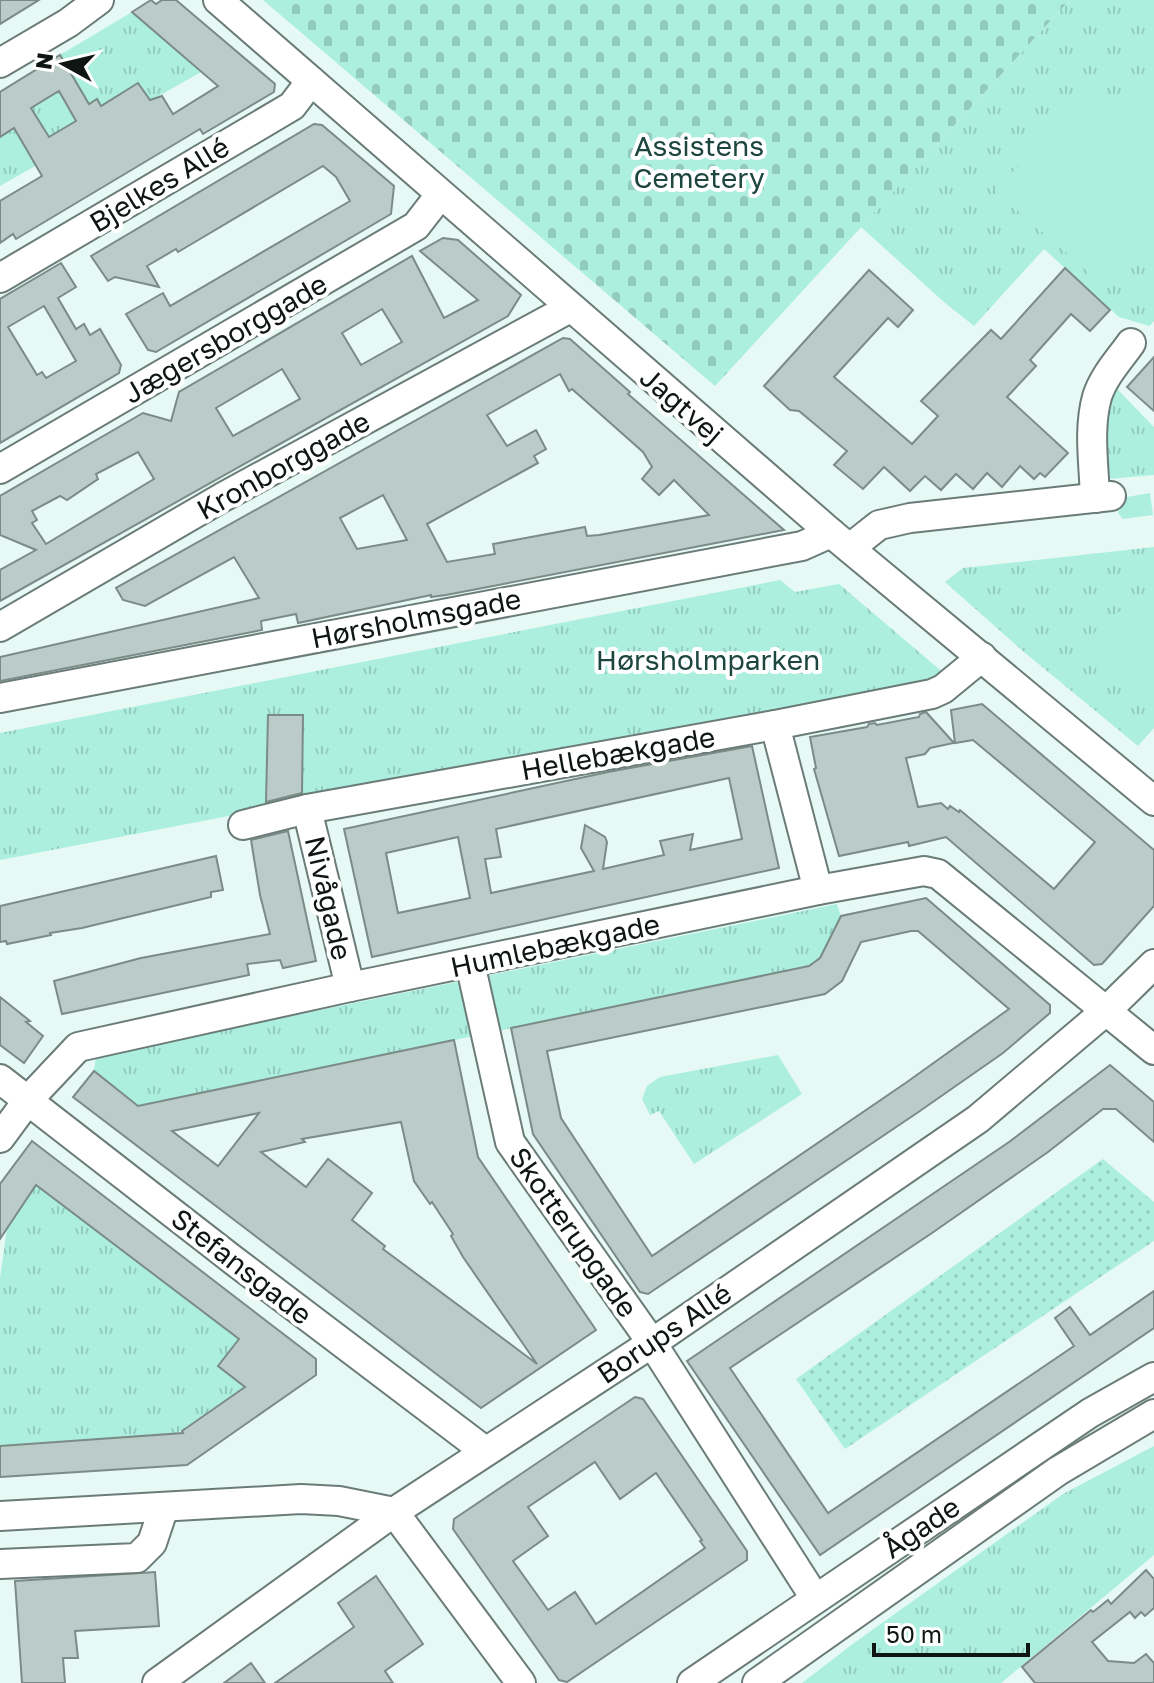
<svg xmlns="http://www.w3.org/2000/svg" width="1154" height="1683" viewBox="0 0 1154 1683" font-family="'Golos Text',sans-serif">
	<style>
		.grass { fill: url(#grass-dots) }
		.cemetery { fill: url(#cemetery-stones) }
		.park { fill: url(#park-tufts) }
		.pitch { fill: #acefdf }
		.building { fill: #bbccc8; stroke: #7b8b87; stroke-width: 2; fill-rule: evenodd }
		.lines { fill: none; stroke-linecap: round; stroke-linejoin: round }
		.minor-casing { stroke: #6b7c78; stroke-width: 32 }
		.minor { stroke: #fff; stroke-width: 28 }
		.labels { text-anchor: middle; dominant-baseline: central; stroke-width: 8; stroke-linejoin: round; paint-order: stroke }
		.park-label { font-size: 28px; fill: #1c463e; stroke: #fff }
		.street-label { font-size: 28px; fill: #0e1513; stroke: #fff }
	</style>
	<defs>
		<pattern id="grass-dots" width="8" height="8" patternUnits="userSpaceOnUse" patternTransform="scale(2)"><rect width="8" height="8" fill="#acefdf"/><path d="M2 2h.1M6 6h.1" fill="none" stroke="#93ccbe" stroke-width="1.8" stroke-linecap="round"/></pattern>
		<pattern id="cemetery-stones" width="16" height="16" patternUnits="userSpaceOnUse" patternTransform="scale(2)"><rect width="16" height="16" fill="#acefdf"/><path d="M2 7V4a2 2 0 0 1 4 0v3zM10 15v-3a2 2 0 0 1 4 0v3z" fill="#93ccbe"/></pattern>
		<pattern id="park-tufts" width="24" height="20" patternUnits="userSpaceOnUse" patternTransform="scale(2)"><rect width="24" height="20" fill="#acefdf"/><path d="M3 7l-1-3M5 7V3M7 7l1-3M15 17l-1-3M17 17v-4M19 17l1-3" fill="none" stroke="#93ccbe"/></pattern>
	</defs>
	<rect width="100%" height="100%" fill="#e6f9f4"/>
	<!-- grass -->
	<polygon class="grass" points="1103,1159 1154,1202 1154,1241 845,1449 796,1379"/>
	<!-- cemetery -->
	<polygon class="cemetery" points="263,0 1070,0 715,386"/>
	<!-- park -->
	<g class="park">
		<polygon points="1070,0 1154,0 1154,321 1150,326 1146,325 1119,317 1044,249 974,326 944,302 861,227"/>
		<polygon points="132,12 201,72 0,186 0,137 60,55"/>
		<polygon points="1124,374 1118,390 1154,427 1154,475 1108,479 1105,453 1107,399"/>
		<polygon points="1154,547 1154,728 1138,746 1024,652 945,582 963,568"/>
		<polygon points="780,580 795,592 839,584 946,675 939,679 0,860 0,733"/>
		<polygon points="837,904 841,916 820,958 809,966 138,1106 94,1071 96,1056"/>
		<polygon points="778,1055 802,1094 694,1164 659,1111 650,1115 642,1099 647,1086 660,1077"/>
		<polygon points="36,1185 271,1363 270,1369 176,1434 0,1446 0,1278 7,1228"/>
		<polygon points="1154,1446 1154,1555 1001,1683 802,1683 854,1643 1063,1494"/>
	</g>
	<!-- pitch -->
	<g class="pitch">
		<polygon points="1150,86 1154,89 1154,225 1103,285 995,191 1088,91 1119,119"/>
		<polygon points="1150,493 1153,515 1123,519 1118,513 1121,498"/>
		<path d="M1121,611H1134L1154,621V678C1105,715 1058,635 1121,611Z"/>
	</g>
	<!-- building -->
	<g class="building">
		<polygon points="0,0 39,0 0,24"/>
		<path d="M151,0L156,4L162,0H176L275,84L274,92L203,134L200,129L16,239L13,234L0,243V201L42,176L14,128L0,137V92L60,55L89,104L97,99L101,106L138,83L150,100L162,96L173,114L218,86L132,12ZM59,91L76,121L49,137L31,108Z"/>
		<polygon points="314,124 322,125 394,186 391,214 156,352 148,350 126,314 163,293 170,306 350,201 336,177 323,166 200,239 178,252 176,249 147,266 159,287 115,277 108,281 91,256"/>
		<path d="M443,238L458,240L521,295L508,316L0,601V570L36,550L0,535V496L143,413L171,421L179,392L412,256L444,318L478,300L420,251ZM382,309L402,342L361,365L342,333ZM282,369L300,399L233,436L216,408ZM138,452L154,479L46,544L32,523L37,520L32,511L60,496L67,500L98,479L96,474Z"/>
		<path d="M61,263L76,287L58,298L76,329L84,324L90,335L100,329L121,365L119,373L0,443V299ZM44,306L76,361L46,378L42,372L37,375L8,327Z"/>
		<polygon points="1065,268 1110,310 1090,331 1071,314 1030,360 1036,366 1007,397 1068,453 1045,477 1040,473 1034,479 1020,466 1002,487 987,473 973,489 956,474 941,490 925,476 910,491 884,467 863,489 834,465 847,451 799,411 790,410 764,386 869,270 913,310 898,327 888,318 834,377 912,444 938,416 921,401 991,330 1001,339"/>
		<path d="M563,338L570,339L630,392L628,394L784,530L446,595L431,597V595L298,623L296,614L261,621L262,630L0,681V657L259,598L234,557L145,606L123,600L116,588ZM560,374L569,391L572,389L643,452L652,467L642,479L659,495L674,480L709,515L599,535L587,536L585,527L493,544L495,554L447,562L427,524L538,463L534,456L546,449L536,430L507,446L487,415ZM383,495L407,540L357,549L340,518Z"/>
		<polygon points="1154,357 1154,411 1127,387"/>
		<polygon points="982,704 1154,850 1154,906 1102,964 1094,965 946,837 909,846 908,842 839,856 814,769 816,768 810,737 867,727 869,724 875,723 877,725 919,717 920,714 926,712 954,743 930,748 925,754 906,758 918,807 941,803 948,809 950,806 959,812 960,810 1054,889 1095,842 973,740 955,743 951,710"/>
		<polygon points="268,715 303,715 302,793 266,802"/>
		<path d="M752,746L779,868L372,957L344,829L608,772ZM729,778L742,839L690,850L693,834L660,841L664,855L603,869L607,842L605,837L585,825L581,848L594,871L491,893L485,859L501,857L496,829ZM458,837L470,898L398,913L386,853Z"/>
		<polygon points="288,831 316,961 283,968 280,960 247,964 249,975 62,1014 54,981 141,958 270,934 260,895 251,840"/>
		<polygon points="216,856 223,890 211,892 211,897 82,928 50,933 51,935 7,944 6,941 0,942 0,906"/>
		<path d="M926,898L1050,1005V1013L1003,1053L917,1113L648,1294L640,1292L533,1134L511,1028L809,966L820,958L841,916ZM911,931H918L1009,1009L907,1082L652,1256L561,1118L547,1051L825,994L842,981L861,942Z"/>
		<polygon points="0,997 30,1021 26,1022 43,1036 24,1063 0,1045"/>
		<path d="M454,1040L478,1157L596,1330L481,1408L73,1097L94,1071L138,1106ZM259,1113L218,1166L172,1131ZM401,1122L414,1181L430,1204L432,1202L453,1234L451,1236L463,1257L537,1364L383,1249L385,1246L352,1220L372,1193L328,1159L306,1187L261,1152L305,1142L302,1139Z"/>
		<polygon points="1110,1065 1154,1102 1154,1142 1116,1109 1103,1109 1048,1152 932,1233 730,1368 828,1513 1074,1346 1055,1318 1070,1307 1090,1335 1154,1291 1154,1328 820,1555 687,1361 1009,1142"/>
		<polygon points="32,1141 316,1359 316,1375 187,1465 0,1477 0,1446 183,1433 182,1431 245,1387 218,1366 239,1339 36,1185 0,1239 0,1184"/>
		<path d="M635,1397L643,1399L747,1551V1560L567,1682L559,1680L453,1529L454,1519ZM595,1462L620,1499L656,1473L702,1540L700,1541L705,1548L596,1624L575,1592L548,1610L513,1561L548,1536L528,1507Z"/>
		<polygon points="1146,1570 1154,1579 1154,1608 1145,1616 1141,1612 1135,1618 1130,1612 1092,1642 1108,1661 1134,1663 1146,1654 1154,1663 1154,1683 1035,1683 1022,1667 1091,1610 1093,1612 1108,1600 1111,1604"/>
		<polygon points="155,1572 159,1626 75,1631 78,1658 63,1658 65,1683 22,1683 15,1581"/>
		<polygon points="376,1576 423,1644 385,1671 393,1683 275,1683 354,1627 338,1603"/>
		<polygon points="251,1663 265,1683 224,1683"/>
	</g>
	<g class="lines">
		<defs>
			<g id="minor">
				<polyline points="218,0 831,533 1154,801"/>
				<polyline points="0,63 68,23 99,0"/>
				<polyline points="0,278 292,106 311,81"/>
				<polyline points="0,469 416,226 440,195"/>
				<path d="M1095,498C1094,465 1088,429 1097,397C1103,377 1119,360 1131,343"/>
				<polyline points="850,548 879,525 910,518 1111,496"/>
				<polyline points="0,627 223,497 570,308"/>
				<polyline points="0,698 802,546 831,533"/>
				<polyline points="775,725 818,890"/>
				<polyline points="307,809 350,987"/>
				<polyline points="243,825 307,809 775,725 932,694 943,689 982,657"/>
				<polyline points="470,963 510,1142 652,1343 815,1598"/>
				<polyline points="0,1079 233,1260 485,1451"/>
				<polyline points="0,1138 28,1100 78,1047 350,987 818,890 924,871 938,874 1154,1050"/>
				<polyline points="394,1512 521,1683"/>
				<polyline points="0,1516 301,1499 339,1501 394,1512"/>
				<polyline points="0,1564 137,1558 152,1543 164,1507"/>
				<polyline points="157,1683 394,1512 652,1343 978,1119 1107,1010 1154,964"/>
				<polyline points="692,1683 1090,1413 1154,1377"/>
				<polyline points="757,1683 1058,1471 1154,1414"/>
			</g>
		</defs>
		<!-- minor casing -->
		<use href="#minor" class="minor-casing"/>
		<!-- minor -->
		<use href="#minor" class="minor"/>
	</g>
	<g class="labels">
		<!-- park labels -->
		<g class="park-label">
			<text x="699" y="145">Assistens<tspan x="699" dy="32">Cemetery</tspan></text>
			<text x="708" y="659">Hørsholmparken</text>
		</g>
		<!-- street labels -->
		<g class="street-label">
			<text transform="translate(159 184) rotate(-31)">Bjelkes Allé</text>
			<text transform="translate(225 338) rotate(-30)">Jægersborggade</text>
			<text transform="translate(682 405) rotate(41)">Jagtvej</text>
			<text transform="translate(283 465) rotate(-29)">Kronborggade</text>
			<text transform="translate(416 618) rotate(-11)">Hørsholmsgade</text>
			<text transform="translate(618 753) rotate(-10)">Hellebækgade</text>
			<text transform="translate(329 898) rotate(77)">Nivågade</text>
			<text transform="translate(555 945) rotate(-12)">Humlebækgade</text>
			<text transform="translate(574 1232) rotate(55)">Skotterupgade</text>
			<text transform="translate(242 1266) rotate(38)">Stefansgade</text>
			<text transform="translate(664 1333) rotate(-34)">Borups Allé</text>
			<text transform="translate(921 1527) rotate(-34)">Ågade</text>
		</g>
	</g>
	<!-- north arrow -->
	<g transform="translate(64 64) rotate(278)" stroke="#ffffff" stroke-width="6" paint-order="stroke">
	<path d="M0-6L14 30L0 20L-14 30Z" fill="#0e1513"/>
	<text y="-12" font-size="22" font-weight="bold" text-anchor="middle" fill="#0e1513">N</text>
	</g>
	<!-- scale -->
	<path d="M874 1643v12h154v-12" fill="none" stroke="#0e1513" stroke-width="4"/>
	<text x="886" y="1643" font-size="24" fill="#0e1513" stroke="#ffffff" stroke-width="6" paint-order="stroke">50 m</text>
</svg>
